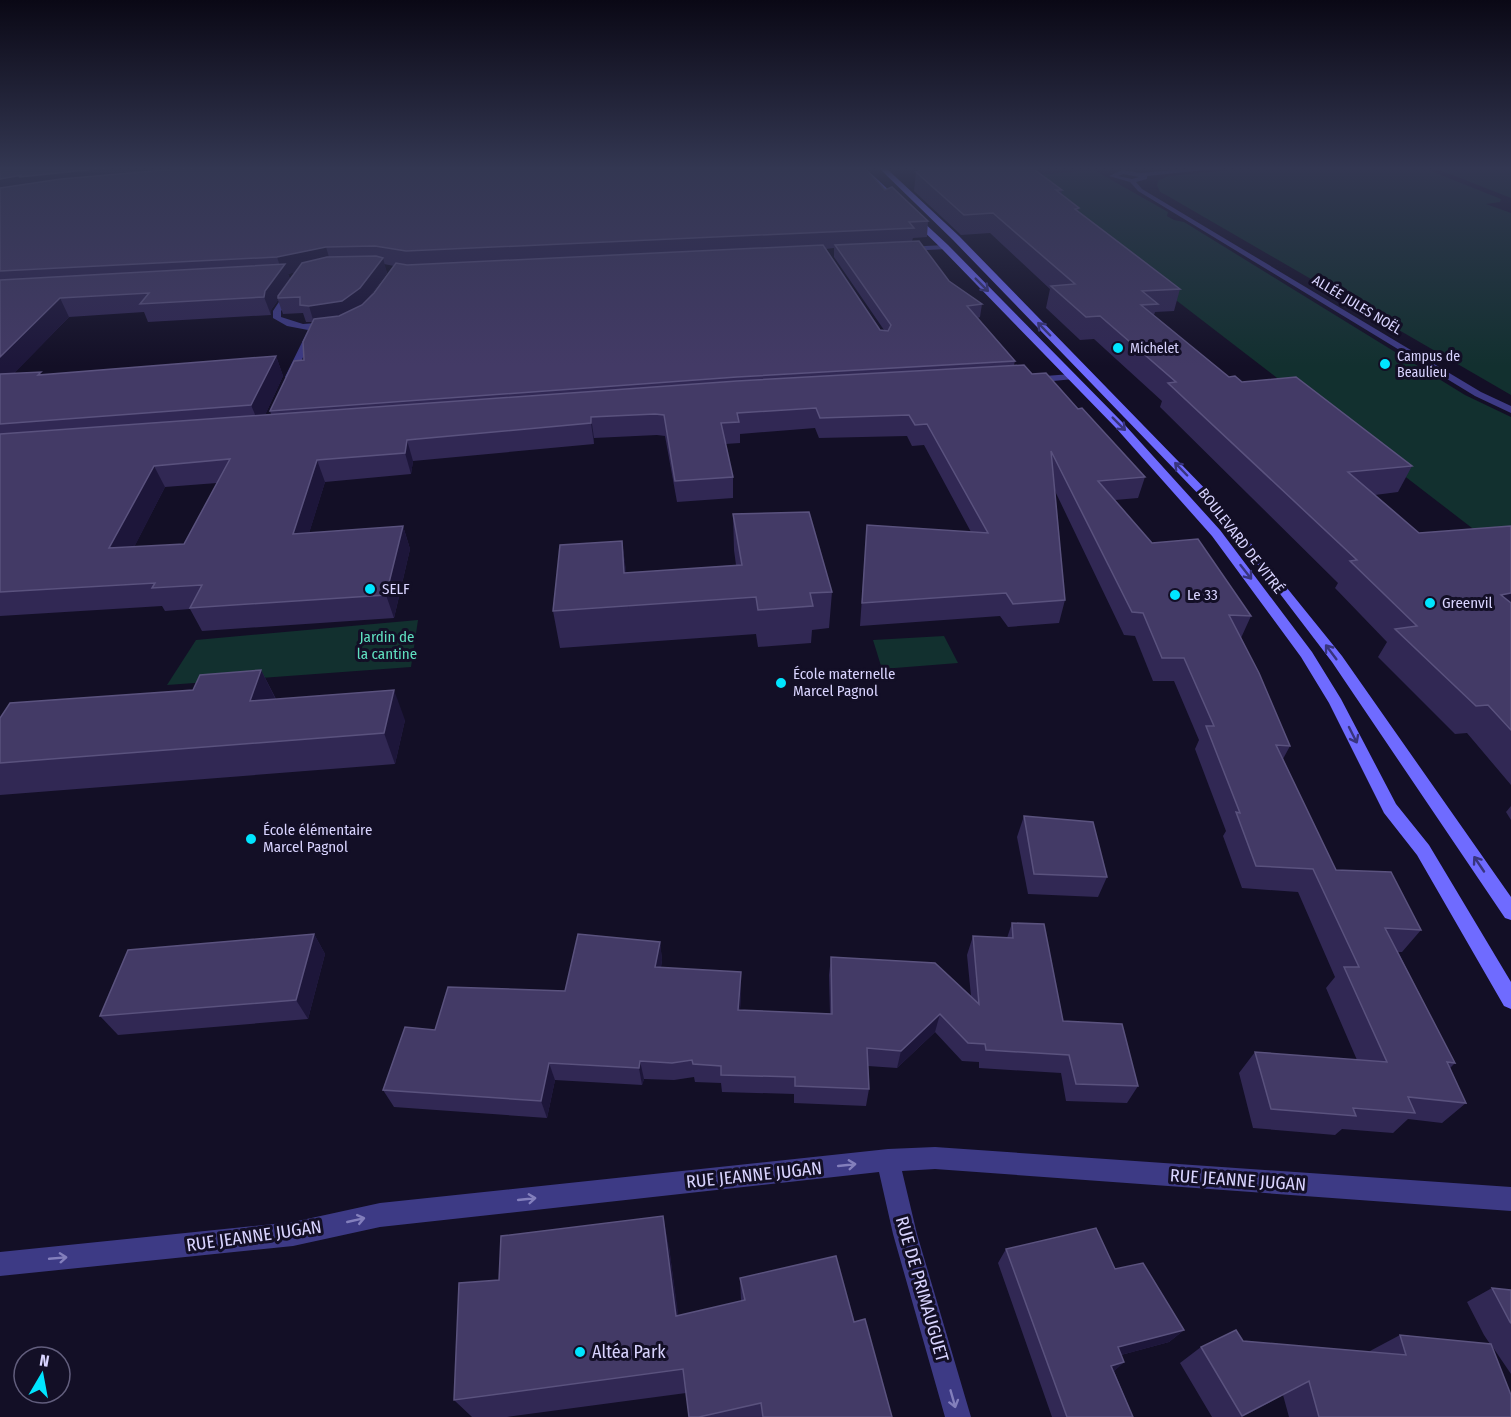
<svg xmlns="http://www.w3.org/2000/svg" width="1511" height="1417" viewBox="0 0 1511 1417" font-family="'Fira Sans Condensed',sans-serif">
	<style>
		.green { fill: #12302f }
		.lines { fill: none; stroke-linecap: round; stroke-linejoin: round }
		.minor { fill: #3d3a85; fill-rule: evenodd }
		.secondary { fill: #6f6bff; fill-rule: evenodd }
		.wall { fill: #312854; fill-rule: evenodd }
		.shaded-wall { fill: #1d163a }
		.building { fill: #433a66; stroke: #5a527e; stroke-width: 1.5; fill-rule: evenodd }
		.oneway { stroke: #38347d }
		.oneway2 { stroke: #837fbc }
		.poi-dot { fill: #00e5ff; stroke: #130f26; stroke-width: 2 }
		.labels { text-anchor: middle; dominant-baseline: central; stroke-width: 6; stroke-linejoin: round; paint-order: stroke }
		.far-street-label { font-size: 14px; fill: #d9d4ff; stroke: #130f26 }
		.far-poi-label { font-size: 14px; fill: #d9d4ff; stroke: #130f26; text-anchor: start }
		.street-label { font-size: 15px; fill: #d9d4ff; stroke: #130f26 }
		.poi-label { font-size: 15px; fill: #d9d4ff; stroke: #130f26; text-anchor: start }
		.park-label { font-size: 15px; fill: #5fe0c0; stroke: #130f26 }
		.near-street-label { font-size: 18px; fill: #d9d4ff; stroke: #130f26 }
		.near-poi-label { font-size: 18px; fill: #d9d4ff; stroke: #130f26; text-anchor: start }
	</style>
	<rect width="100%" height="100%" fill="#130f26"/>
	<!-- green -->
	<g class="green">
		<polygon points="1262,167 1421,167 1501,199 1500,202 1486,204 1511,213 1511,395 1166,195 1160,192 1157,185 1159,180 1169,176"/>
		<polygon points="1432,167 1511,167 1511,198"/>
		<polygon points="1094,170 1168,212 1167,216 1174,220 1184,222 1465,395 1511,417 1511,536 1485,538 1016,177"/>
		<polygon points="418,620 411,667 167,685 196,640"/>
		<polygon points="944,636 958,663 882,669 873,640"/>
	</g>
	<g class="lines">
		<!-- minor -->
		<g class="minor">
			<path d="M1207,167H1233L1147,176V179L1136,182L1142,189L1481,392L1511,406V413L1475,396L1138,191L1130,182L1109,176L1122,170L1141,173ZM1123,174L1139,177L1132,179L1118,176Z"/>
			<polygon points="945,245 948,249 906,251 902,249 906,247"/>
			<polygon points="288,288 295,290 281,311 281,317 303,324 330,322 334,325 314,330 295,377 290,380 285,377 308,330 287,326 273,318 273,311"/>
			<polygon points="1071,374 1076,377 1074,379 1032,383 1027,380 1032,377"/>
			<polygon points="935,1147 1511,1187 1511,1211 935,1169 902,1171 917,1234 971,1417 945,1417 893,1234 879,1172 380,1227 293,1246 0,1276 0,1252 293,1222 380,1203 888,1149"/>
		</g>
		<!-- secondary -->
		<g class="secondary">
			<polygon points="857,167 864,167 948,245 1124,424 1220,530 1312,652 1341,699 1396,804 1429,845 1511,982 1511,1009 1504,1006 1417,855 1384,813 1329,703 1301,657 1212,536 1116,428 942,249"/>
			<polygon points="878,167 885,167 959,236 1215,499 1342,656 1511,897 1511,920 1505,918 1332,662 1258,565 1207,503 953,240"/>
		</g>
	</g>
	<!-- wall -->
	<g class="wall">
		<path d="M0,167L885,190L928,221L927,237L913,238L912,241L949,281L982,304L980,317L978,318L1015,361L1014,365L1032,374L1078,409L1145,477L1138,498L1115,500L1152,543L1251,616L1241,638L1290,746L1283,759L1336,870L1421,930L1402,952H1398L1455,1063L1450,1068L1466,1103L1442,1123L1408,1119L1393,1133L1342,1129L1335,1135L1253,1128L1239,1073L1255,1052L1357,1060L1326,988L1335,977L1298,892L1242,888L1223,836L1226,831L1195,749L1199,740L1174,681H1153L1135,636L1124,635L1055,491L1065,600L1059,623L1008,627L1000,616L860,626L867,525L971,532L924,445L912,446L907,436L819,438L815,428L740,434V443L725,444L733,477V498L677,502L665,436L657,435L594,438V444L413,461L411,474L325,482L309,533L403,526L410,549L394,618L202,631L190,609L165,611L162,606L0,616ZM834,248V257L884,330H880L826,249ZM384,264L394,266L374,293L369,298L387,273ZM295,272L290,279L288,274ZM278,300L283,314L303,313L306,322H313L304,360L270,411L271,414L265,415L283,376L276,356L43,375L14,373L69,317L144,312L148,322L271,315V310ZM217,483L184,544L134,547L165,487Z"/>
		<polygon points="916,172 1062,190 1061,195 1079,208 1078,211 1180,289 1174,311 1155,312 1154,315 1229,377 1412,466 1398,492 1375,495 1419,533 1511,526 1511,785 1467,733 1455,734 1378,657 1387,642 1335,588 1338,583 1160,407 1162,401 1094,339 1080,340 1046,308 1050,289 990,233 961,235 914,191"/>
		<polygon points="733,514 832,592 829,628 812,630 811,643 758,647 756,634 560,648 553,611 622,541 626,573 736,565 734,550"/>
		<polygon points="261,670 276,699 405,720 395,764 0,795 0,718 193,690"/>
		<polygon points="1511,806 1511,820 1506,812"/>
		<polygon points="1024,816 1107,877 1098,897 1028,894 1017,837"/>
		<polygon points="1012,923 1063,1021 1138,1086 1127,1103 1066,1101 1061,1073 979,1068 979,1062 962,1061 935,1032 897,1068 868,1066 869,1089 866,1106 794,1103 794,1094 722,1092 721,1083 695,1082 694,1077 674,1080 644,1079 642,1085 555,1080 547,1118 394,1107 383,1090 435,1030 565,991 660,942 662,960 661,967 741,990 740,1011 830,1014 829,975 831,957 971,996 967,955 973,936 1007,938"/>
		<polygon points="314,934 325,954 308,1019 118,1035 100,1016"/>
		<polygon points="669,1247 678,1316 741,1301 740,1278 854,1322 892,1417 689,1417 686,1393 507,1417 472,1417 454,1400 499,1280"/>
		<polygon points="1006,1249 1115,1269 1184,1330 1169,1342 1121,1355 1124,1362 1114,1371 1133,1417 1052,1417 998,1263"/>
		<polygon points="1492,1288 1511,1290 1511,1374 1492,1346 1511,1417 1289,1417 1283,1395 1242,1417 1212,1417 1180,1363 1201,1347 1243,1341 1370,1352 1370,1351 1400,1335 1490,1344 1484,1335 1467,1302"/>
	</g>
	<!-- shaded-wall -->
	<g class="shaded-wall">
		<polygon points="116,167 354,167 0,195 0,179 22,175"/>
		<polygon points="326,247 331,264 288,274 291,282 278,298 278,300 271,310 271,315 264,297 265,291 281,269 277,257"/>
		<polygon points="383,258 387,273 364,304 347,317 314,323 309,306"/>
		<polygon points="60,298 69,317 0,388 0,357"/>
		<polygon points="276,356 283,376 260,426 251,405"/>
		<polygon points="591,417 594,438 594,444 591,423"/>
		<polygon points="407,440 413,461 411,474 405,453"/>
		<polygon points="317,460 325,482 302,556 293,534"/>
		<polygon points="154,466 165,487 122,571 109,548"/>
		<polygon points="403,526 410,549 394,618 386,595"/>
		<polygon points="622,541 627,577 629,609 624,573"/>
		<polygon points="1511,593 1511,617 1501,595"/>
		<polygon points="261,670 276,700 250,701"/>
		<polygon points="394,690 405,720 395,764 384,733"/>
		<polygon points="314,934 325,954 308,1019 296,1000"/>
		<polygon points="660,942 662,960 658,985 655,967"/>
		<polygon points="741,972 741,990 739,1029 738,1010"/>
		<polygon points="940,1014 935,1032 897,1068 901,1051"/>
		<polygon points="640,1061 644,1079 642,1085 639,1068"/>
		<polygon points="549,1063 555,1080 547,1118 541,1101"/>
		<polygon points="663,1216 669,1247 682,1342 676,1316"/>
		<polygon points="1184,1330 1169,1342 1106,1359 1118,1347"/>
		<polygon points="1124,1362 1111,1374 1111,1366"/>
		<polygon points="1309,1381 1283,1395 1242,1417 1240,1417"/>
	</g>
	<!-- building -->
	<g class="building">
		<polygon points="0,167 116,167 19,177 22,175 0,179"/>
		<polygon points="200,167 864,167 885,190 892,187 928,221 909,222 914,228 406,251 375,246 326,247 277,257 0,271 0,188 61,179"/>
		<polygon points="927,167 1031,167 1062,190 1056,190 1079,208 1075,209 1180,289 1142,291 1158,304 1141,305 1229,377 1235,376 1242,382 1296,377 1412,466 1348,472 1419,533 1511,526 1511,593 1501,595 1511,603 1511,730 1488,705 1476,706 1395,629 1417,626 1350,561 1357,560 1168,383 1176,382 1100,316 1086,317 1051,286 1075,284 993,213 964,215 916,172"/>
		<polygon points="919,241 949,281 982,304 967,306 1015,361 737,377 270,411 294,361 304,360 303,342 314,319 339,316 362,305 374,293 396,263 407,265 823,245 880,330 888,331 891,325 835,245"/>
		<polygon points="376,256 383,258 360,288 342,301 309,306 300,305 300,297 278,298 278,296 302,263 327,257"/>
		<polygon points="285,264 265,291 264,297 140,304 149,293 60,298 0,357 0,280"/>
		<polygon points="276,356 251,405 0,424 0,374 41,372 38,375"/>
		<path d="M1024,365L1032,374L1046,373L1078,409L1082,408L1145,477L1098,481L1152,543L1198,539L1251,616L1229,615L1259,673L1290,746L1276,745L1336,870L1391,872L1421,930L1385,928L1455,1063L1447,1062L1466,1103L1408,1097L1415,1113L1353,1108L1356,1116L1271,1109L1255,1052L1387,1062L1344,967H1359L1313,869L1256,866L1236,812L1240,813L1206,726H1214L1184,658H1162L1143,613L1132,612L1051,451L1065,600L1013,604L1006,593L862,603L867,525L988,533L927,424L915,425L909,415L820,418L816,408L737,413L739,422L721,423L733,477L675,481L664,415L655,414L591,417V423L407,440L405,453L317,460L293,534L403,526L386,595L190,608L202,585L152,588L155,583L0,592V434L737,381ZM230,459L184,544L109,548L154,466Z"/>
		<polygon points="809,512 832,592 810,593 813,606 758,610 756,597 553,611 560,545 622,541 624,573 742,565 733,514"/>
		<polygon points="261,670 250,701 394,690 384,733 0,763 0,718 10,703 193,690 200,675"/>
		<polygon points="1024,816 1093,822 1107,877 1034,874"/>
		<polygon points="1012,923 1044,924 1063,1021 1122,1024 1138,1086 1076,1084 1069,1055 986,1050 985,1044 968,1043 940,1014 901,1051 867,1048 869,1089 795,1086 795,1077 721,1075 721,1066 693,1064 692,1060 672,1063 640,1061 639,1068 549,1063 541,1101 383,1090 405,1027 435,1030 448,987 565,991 578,934 660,942 655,967 741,972 738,1010 832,1014 831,957 935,963 979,1004 973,936 1013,938"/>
		<polygon points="314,934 296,1000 100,1016 128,950"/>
		<polygon points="663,1216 676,1316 745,1300 740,1278 836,1256 854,1322 865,1319 892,1417 763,1417 761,1403 699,1417 689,1417 683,1369 454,1400 459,1283 499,1280 501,1236"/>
		<polygon points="1096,1228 1115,1269 1143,1263 1184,1330 1118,1347 1124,1362 1111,1366 1133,1417 1067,1417 1006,1249"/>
		<polygon points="1492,1288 1511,1290 1511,1323 1510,1322"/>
		<polygon points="1236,1330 1243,1341 1406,1355 1400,1335 1491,1344 1511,1395 1511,1417 1319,1417 1309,1381 1242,1416 1201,1347"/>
	</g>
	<!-- one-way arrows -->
	<defs><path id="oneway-shaft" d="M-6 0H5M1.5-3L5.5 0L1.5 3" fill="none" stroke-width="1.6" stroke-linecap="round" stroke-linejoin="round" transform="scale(1.5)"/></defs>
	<g class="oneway">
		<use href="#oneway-shaft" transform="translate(982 285) rotate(45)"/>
		<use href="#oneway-shaft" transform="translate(1044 329) rotate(-134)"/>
		<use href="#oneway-shaft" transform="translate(1119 424) rotate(45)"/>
		<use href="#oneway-shaft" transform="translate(1181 469) rotate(-134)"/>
		<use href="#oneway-shaft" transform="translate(1246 572) rotate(52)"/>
		<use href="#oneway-shaft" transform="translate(1331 652) rotate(-127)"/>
		<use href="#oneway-shaft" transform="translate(1353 735) rotate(63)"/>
		<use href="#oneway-shaft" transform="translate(1479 864) rotate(-124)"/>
	</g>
	<g class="oneway2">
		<use href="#oneway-shaft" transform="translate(847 1165) rotate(-6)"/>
		<use href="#oneway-shaft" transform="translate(527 1199) rotate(-6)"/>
		<use href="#oneway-shaft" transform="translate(356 1220) rotate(-13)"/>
		<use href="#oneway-shaft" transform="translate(58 1258) rotate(-5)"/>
		<use href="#oneway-shaft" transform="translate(953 1399) rotate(74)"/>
	</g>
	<!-- sky -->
	<linearGradient id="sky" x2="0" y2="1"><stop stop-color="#0a0815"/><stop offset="0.46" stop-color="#333752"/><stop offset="1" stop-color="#333752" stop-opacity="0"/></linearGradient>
	<rect width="1511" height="366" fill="url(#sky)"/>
	<!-- markers -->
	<g class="poi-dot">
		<circle cx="1118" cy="348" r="6"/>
		<circle cx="1385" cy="364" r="6"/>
		<circle cx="370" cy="589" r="6"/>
		<circle cx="1175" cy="595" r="6"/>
		<circle cx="1430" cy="603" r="6"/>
		<circle cx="781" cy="683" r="6"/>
		<circle cx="251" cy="839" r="6"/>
		<circle cx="580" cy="1352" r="6"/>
	</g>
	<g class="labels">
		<!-- far-street labels -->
		<g class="far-street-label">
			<text transform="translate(1357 305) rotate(31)">ALLÉE JULES NOËL</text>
		</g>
		<!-- far-poi labels -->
		<g class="far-poi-label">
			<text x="1130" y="348">Michelet</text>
			<text x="1397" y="356">Campus de<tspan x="1397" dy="16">Beaulieu</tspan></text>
		</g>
		<!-- street labels -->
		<g class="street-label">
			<text transform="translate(1241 541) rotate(52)">BOULEVARD DE VITRÉ</text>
		</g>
		<!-- poi labels -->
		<g class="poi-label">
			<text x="382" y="589">SELF</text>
			<text x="1187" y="595">Le 33</text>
			<text x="1442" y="603">Greenvil</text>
			<text x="793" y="674">École maternelle<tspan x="793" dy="17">Marcel Pagnol</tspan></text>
			<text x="263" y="830">École élémentaire<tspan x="263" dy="17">Marcel Pagnol</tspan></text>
		</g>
		<!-- park labels -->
		<g class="park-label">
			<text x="387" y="637">Jardin de<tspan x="387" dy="17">la cantine</tspan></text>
		</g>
		<!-- near-street labels -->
		<g class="near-street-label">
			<text transform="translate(754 1175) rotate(-6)">RUE JEANNE JUGAN</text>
			<text transform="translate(1238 1180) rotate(4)">RUE JEANNE JUGAN</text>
			<text transform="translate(254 1236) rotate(-8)">RUE JEANNE JUGAN</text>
			<text transform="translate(922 1289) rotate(74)">RUE DE PRIMAUGUET</text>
		</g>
		<!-- near-poi labels -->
		<g class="near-poi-label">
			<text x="592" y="1352">Altéa Park</text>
		</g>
	</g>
	<!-- north arrow -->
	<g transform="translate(42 1375) rotate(10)"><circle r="28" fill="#130f26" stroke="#625e7d" stroke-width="1.5"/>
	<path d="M0-4.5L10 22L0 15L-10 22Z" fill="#00e5ff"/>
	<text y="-9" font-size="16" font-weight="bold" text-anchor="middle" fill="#d9d4ff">N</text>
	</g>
</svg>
